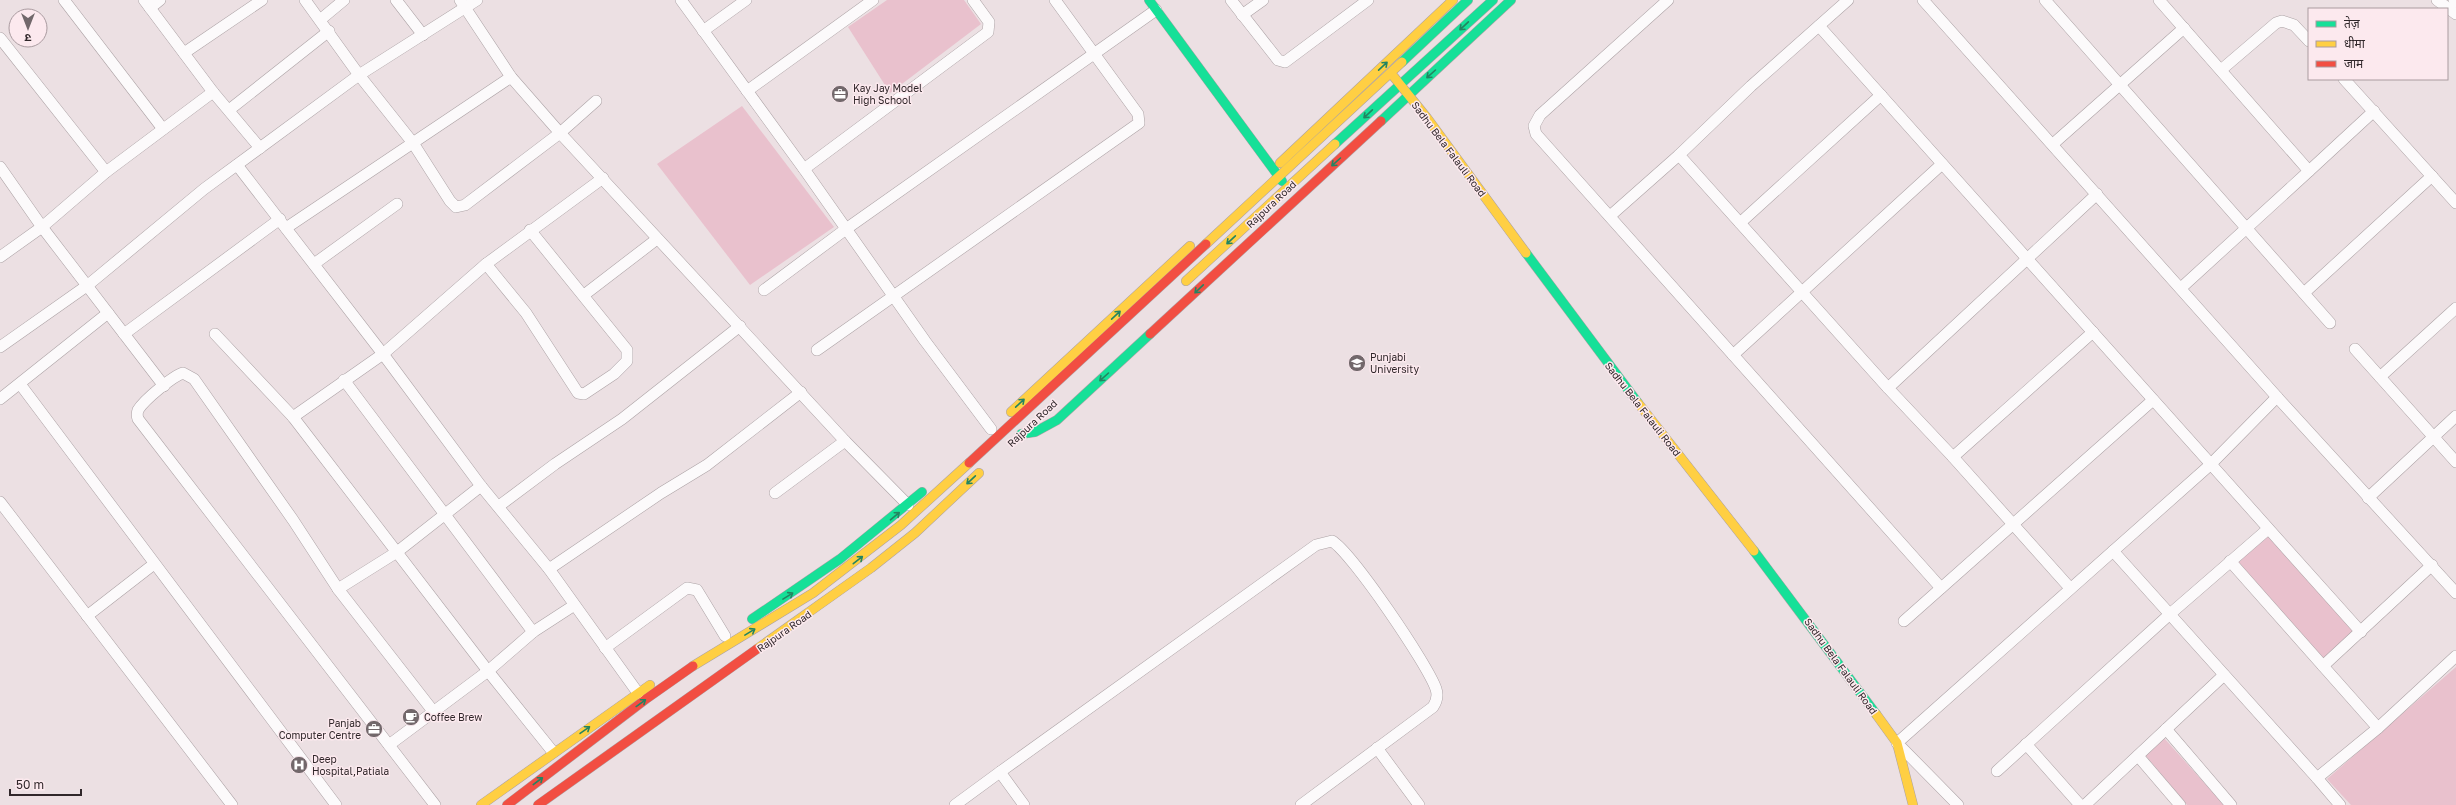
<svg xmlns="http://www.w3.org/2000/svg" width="2456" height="805" viewBox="0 0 2456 805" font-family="'Golos Text','Noto Sans Devanagari',sans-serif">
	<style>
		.green { fill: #e9c1cd }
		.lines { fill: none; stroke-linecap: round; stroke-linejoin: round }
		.street-casing { stroke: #aca2a5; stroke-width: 12 }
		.fast-casing { stroke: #aca2a5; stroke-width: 10 }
		.slow-casing { stroke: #aca2a5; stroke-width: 10 }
		.jam-casing { stroke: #aca2a5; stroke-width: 10 }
		.street { stroke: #fcfafb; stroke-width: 11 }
		.fast { stroke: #16e098; stroke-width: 9 }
		.slow { stroke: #ffcf43; stroke-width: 9 }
		.jam { stroke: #f24e42; stroke-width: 9 }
		.oneway { stroke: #238461 }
		.labels { text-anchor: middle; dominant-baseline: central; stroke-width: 3; stroke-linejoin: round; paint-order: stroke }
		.poi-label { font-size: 10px; fill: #30272a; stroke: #fce9ee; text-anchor: start }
		.street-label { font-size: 10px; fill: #30272a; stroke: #fce9ee }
	</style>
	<rect width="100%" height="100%" fill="#ece0e3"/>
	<!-- green -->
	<g class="green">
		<polygon points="887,0 964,0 981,24 890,93 848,27"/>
		<polygon points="742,106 834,227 750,285 657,164"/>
		<polygon points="2268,535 2356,632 2322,660 2237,561"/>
		<polygon points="2456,667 2456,805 2351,805 2327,779"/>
		<polygon points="2164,738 2224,805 2187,805 2145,755"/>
	</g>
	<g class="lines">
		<defs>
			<g id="street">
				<polyline points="64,0 163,129"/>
				<polyline points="144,0 213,92 260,148"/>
				<polyline points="305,0 359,75 413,143 450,201 456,207 465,205 560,133 596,101"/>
				<polyline points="396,0 423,35"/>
				<polyline points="460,0 511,77 560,133 845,441 908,505"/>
				<polyline points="681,0 804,169 925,341 991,429"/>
				<polyline points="1231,0 1278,60 1285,62 1368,0"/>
				<polyline points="1668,0 1540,115 1534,126 1536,134 1941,588"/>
				<polyline points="1848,0 1751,86 1679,155 1888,388"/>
				<polyline points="1923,0 2277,397"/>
				<polyline points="2045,0 2330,323"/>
				<polyline points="2159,0 2309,171 2181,288"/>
				<polyline points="2437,0 2456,14"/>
				<polyline points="2454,0 2456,2"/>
				<polyline points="150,8 160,0"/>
				<polyline points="1242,15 1263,0"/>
				<polyline points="320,20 344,0"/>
				<polyline points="1819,26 2361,632"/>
				<polyline points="703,31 746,0"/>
				<polyline points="0,38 106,172"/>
				<polyline points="184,53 262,0"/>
				<polyline points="2221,70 2276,23 2282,21 2294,25 2309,41"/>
				<polyline points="2344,79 2456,203"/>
				<polyline points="747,91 873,0"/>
				<polyline points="229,110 329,31"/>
				<polyline points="2053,144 2184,28"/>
				<polyline points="237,165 383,354 481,486 549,569 638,693"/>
				<polyline points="0,167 42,227 164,386"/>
				<polyline points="804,169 988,32 989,22 973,0"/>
				<polyline points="2309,171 2374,111"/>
				<polyline points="1610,216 1679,155"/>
				<polyline points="1740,223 1881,95"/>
				<polyline points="286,228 511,77"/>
				<polyline points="0,257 42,227 106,172 213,92"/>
				<polyline points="314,264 397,204"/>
				<polyline points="486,264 526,313 578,393 584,394 614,374 627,361 627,350 530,230"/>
				<polyline points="764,290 846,229 1156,10"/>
				<polyline points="2304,293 2432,176"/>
				<polyline points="584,295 657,239"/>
				<polyline points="124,334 280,219"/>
				<polyline points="215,334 293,417 488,671 553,752"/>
				<polyline points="0,347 88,285 204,189 359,75 477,0"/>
				<polyline points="2355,349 2456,462"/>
				<polyline points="817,350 1139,123 1138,114 1055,0"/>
				<polyline points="1733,355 1942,164"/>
				<polyline points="2380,377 2456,308"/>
				<polyline points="344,380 533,632"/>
				<polyline points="20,384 336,805"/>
				<polyline points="0,399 108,313"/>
				<polyline points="293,417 383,354 486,264 603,178"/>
				<polyline points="1953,457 2093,332"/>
				<polyline points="775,493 845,441"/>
				<polyline points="2368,498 2456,416"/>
				<polyline points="0,502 232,805"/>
				<polyline points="499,506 555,464 622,419 740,326"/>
				<polyline points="2113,551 2317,778"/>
				<polyline points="2230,561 2378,728"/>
				<polyline points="549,569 661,493 707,465 801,392"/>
				<polyline points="2070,588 1953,457 1888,388 2097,194"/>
				<polyline points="338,589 397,552 481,486"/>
				<polyline points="87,616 154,564"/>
				<polyline points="1904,621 2153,400"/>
				<polyline points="605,648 687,588 697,590 725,636"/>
				<polyline points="2323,666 2432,565"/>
				<path d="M433,711L338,589L293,520L194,379L183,373C173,376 144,400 138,410C137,413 137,416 138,419L435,805"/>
				<polyline points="2166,729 2231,805"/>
				<polyline points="2026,744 2080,805"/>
				<polyline points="389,745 488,671 533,632 573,606"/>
				<polyline points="1377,748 1419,805"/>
				<polyline points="2138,756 2180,805"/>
				<polyline points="1997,771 2170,614 2268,529"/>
				<path d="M1000,772L1316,545L1332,541C1352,553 1428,665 1436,689C1438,695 1437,701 1433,707L1301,805"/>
				<polyline points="955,805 1000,772 1024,805"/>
				<polyline points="1958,805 1897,743 2210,465 2277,397 2456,593"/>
				<polyline points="2085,805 2224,675"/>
				<polyline points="2340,805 2317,778 2378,728 2456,656"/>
			</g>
			<g id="fast">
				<polyline points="1149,0 1282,181"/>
				<polyline points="1402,62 1468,0"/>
				<polyline points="1381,121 1511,0"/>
				<polyline points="1335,144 1493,0"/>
				<polyline points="1526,253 1638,403"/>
				<polyline points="1021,434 1035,432 1057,420 1150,334"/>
				<polyline points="1754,551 1876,714"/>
				<polyline points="752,619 840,559 922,492"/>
			</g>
			<g id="slow">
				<polyline points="1394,77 1427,118 1526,253"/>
				<polyline points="1280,163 1453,0"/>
				<polyline points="1206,244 1402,62"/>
				<polyline points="1186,281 1335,144"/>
				<polyline points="1638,403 1754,551"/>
				<polyline points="1011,412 1190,246"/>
				<polyline points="757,649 871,568 915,533 979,473"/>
				<polyline points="693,666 813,593 901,525 969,463"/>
				<polyline points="1876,714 1897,743 1913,805"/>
				<polyline points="481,805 650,685"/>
			</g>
			<g id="jam">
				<polyline points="1150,334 1381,121"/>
				<polyline points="969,463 1206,244"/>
				<polyline points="507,805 646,699 693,666"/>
				<polyline points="538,805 757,649"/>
			</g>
		</defs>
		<!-- street casing -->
		<use href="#street" class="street-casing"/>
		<!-- fast casing -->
		<use href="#fast" class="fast-casing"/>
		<!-- slow casing -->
		<use href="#slow" class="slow-casing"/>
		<!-- jam casing -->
		<use href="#jam" class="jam-casing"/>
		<!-- street -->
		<use href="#street" class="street"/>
		<!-- fast -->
		<use href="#fast" class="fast"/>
		<!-- slow -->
		<use href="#slow" class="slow"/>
		<!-- jam -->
		<use href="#jam" class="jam"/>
	</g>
	<!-- one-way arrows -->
	<defs><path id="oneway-shaft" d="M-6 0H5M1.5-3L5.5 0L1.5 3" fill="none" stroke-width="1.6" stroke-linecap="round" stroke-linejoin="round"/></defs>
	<g class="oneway">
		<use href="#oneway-shaft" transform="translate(1464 26) rotate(137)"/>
		<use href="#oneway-shaft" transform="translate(1383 66) rotate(-43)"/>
		<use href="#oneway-shaft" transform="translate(1431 74) rotate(138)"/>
		<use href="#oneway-shaft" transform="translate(1368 114) rotate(137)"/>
		<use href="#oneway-shaft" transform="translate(1336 162) rotate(138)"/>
		<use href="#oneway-shaft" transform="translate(1231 240) rotate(137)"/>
		<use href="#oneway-shaft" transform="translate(1199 289) rotate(136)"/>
		<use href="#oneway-shaft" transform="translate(1116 315) rotate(-43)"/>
		<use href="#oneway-shaft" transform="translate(1104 377) rotate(138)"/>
		<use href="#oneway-shaft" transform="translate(1020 403) rotate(-43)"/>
		<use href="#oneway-shaft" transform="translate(971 480) rotate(137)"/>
		<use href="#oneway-shaft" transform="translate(895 516) rotate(-40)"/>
		<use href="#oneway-shaft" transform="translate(858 560) rotate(-38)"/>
		<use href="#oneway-shaft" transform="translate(788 596) rotate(-32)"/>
		<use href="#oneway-shaft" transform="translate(750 632) rotate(-31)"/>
		<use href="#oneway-shaft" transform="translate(641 703) rotate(-36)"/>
		<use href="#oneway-shaft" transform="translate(585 730) rotate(-35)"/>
		<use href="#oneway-shaft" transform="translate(538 781) rotate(-37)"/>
	</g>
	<!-- icons -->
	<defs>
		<symbol id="office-disc" viewBox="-11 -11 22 22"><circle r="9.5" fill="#72686b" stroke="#fce9ee"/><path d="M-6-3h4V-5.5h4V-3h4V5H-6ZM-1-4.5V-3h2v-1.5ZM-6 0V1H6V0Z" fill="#fff"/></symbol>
		<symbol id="university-disc" viewBox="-11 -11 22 22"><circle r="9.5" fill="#72686b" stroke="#fce9ee"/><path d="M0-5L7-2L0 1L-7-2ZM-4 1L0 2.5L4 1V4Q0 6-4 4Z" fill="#fff"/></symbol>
		<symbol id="cafe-disc" viewBox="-11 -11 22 22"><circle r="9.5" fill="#72686b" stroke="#fce9ee"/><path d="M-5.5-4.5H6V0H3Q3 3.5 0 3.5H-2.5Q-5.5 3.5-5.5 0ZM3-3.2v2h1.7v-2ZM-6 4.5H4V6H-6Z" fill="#fff"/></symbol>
		<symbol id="hospital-disc" viewBox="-11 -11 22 22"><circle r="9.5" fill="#72686b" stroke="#fce9ee"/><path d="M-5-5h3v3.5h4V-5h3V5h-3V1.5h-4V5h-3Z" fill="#fff"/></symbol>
	</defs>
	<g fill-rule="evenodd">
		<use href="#office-disc" x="830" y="84" width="20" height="20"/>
		<use href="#university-disc" x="1347" y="353" width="20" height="20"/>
		<use href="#cafe-disc" x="401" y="707" width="20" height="20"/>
		<use href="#office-disc" x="364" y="719" width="20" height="20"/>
		<use href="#hospital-disc" x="289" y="755" width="20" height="20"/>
	</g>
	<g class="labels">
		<!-- poi labels -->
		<g class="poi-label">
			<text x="853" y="88">Kay Jay Model<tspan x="853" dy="12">High School</tspan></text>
			<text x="1370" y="357">Punjabi<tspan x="1370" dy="12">University</tspan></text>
			<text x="424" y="717">Coffee Brew</text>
			<text x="361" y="723" text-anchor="end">Panjab<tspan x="361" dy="12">Computer Centre</tspan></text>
			<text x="312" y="759">Deep<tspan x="312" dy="12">Hospital,Patiala</tspan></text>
		</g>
		<!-- street labels -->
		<g class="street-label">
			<text transform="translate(1449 149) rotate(53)">Sadhu Bela Falauli Road</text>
			<text transform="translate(1271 204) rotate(-43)">Rajpura Road</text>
			<text transform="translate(1643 409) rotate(52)">Sadhu Bela Falauli Road</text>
			<text transform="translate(1032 423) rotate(-43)">Rajpura Road</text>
			<text transform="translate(784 631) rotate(-35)">Rajpura Road</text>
			<text transform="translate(1841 666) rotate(54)">Sadhu Bela Falauli Road</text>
		</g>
	</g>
	<!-- legend -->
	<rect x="2308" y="8" width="140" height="72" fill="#fce9ee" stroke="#aa9ba0"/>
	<rect x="2316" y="21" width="20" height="6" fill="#16e098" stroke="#aa9ba0"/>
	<text x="2344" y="28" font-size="12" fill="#30272a">तेज़</text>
	<rect x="2316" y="41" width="20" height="6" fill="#ffcf43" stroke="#aa9ba0"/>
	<text x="2344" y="48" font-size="12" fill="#30272a">धीमा</text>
	<rect x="2316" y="61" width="20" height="6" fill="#f24e42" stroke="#aa9ba0"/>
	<text x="2344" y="68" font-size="12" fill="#30272a">जाम</text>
	<!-- north arrow -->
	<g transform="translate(28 28) rotate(180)"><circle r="19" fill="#fce9ee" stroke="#aa9ba0"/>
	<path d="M0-3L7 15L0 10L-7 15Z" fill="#72686b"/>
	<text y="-6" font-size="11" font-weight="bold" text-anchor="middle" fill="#30272a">उ</text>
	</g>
	<!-- scale -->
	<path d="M10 789v6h71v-6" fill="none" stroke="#30272a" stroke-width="2"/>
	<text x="16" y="789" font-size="12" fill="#30272a" stroke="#fce9ee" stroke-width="3" paint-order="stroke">50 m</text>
</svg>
